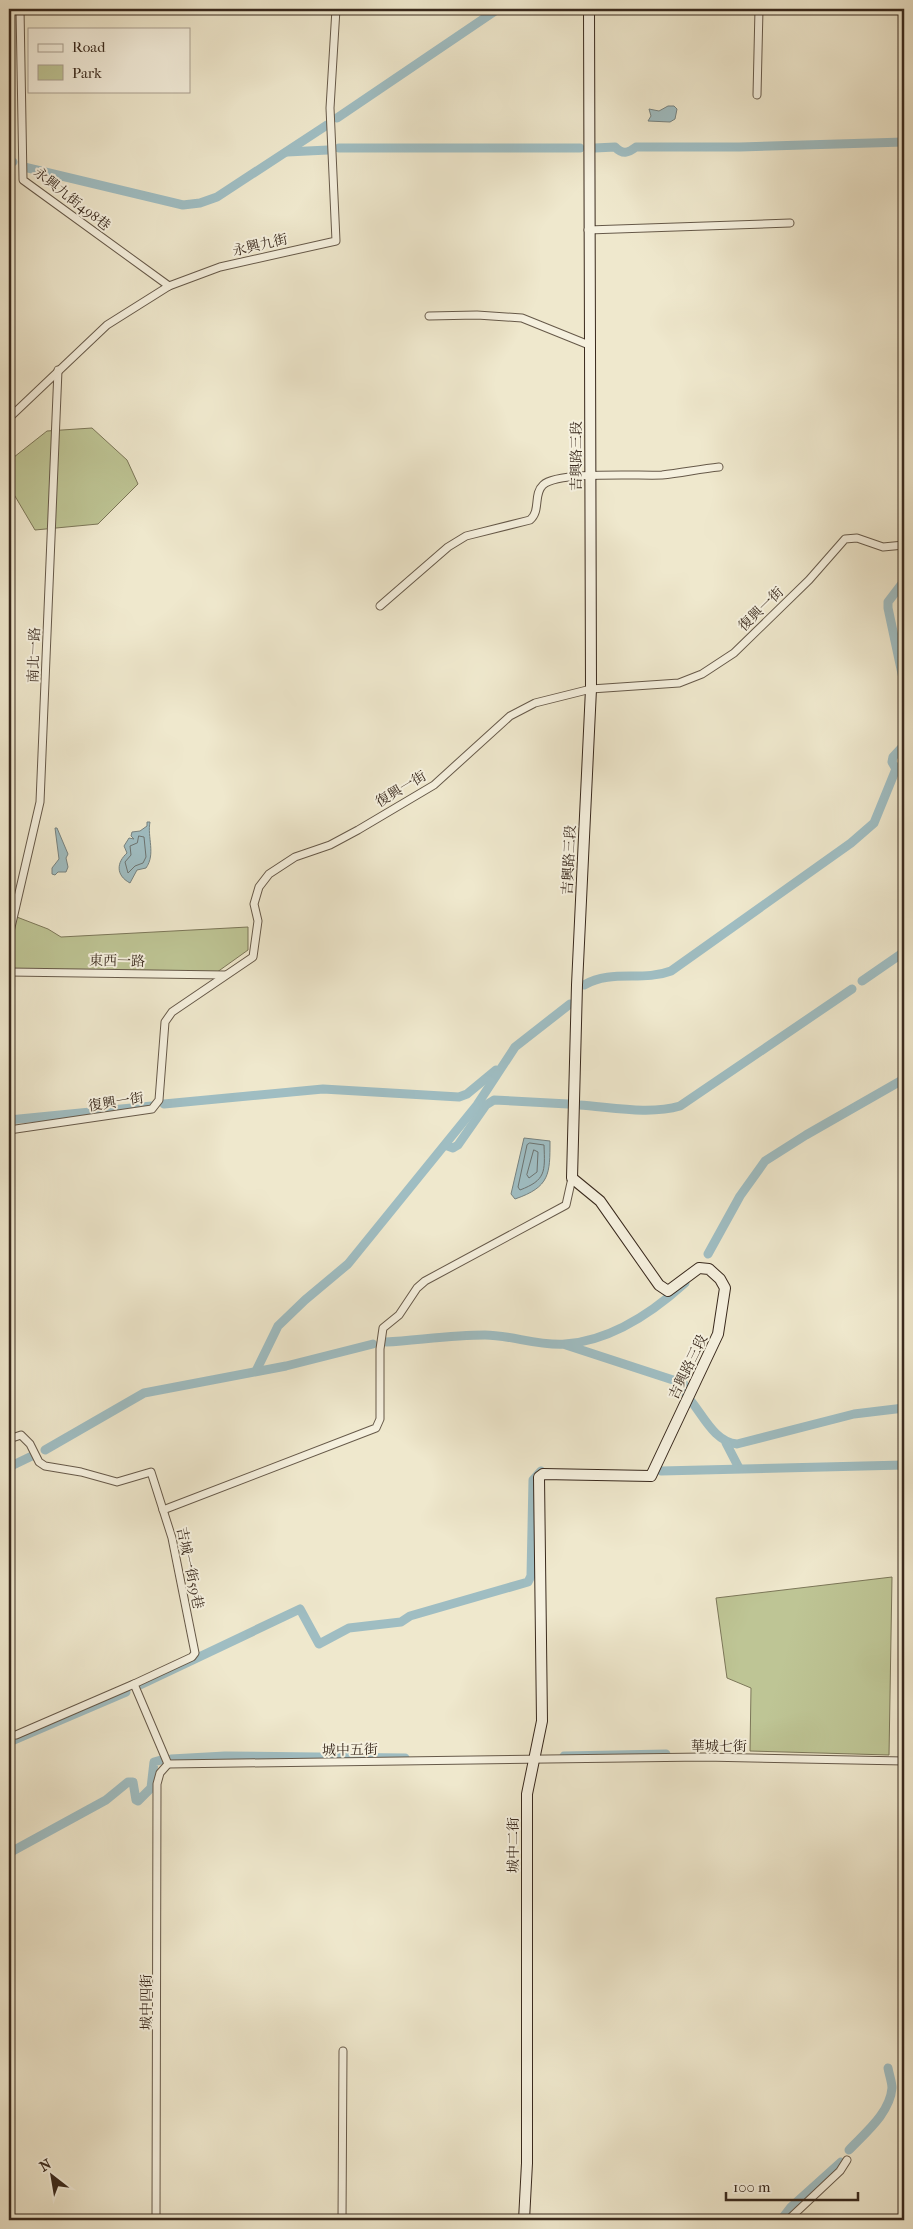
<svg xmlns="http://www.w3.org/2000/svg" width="913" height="2229" viewBox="0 0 913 2229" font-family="'IM FELL French Canon','Noto Serif TC',serif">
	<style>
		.green { fill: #bec595; stroke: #7c7759 }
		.water { fill: #9fbdc2; stroke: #768280 }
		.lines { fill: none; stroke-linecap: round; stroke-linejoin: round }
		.shore { stroke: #6c7370; stroke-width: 1 }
		.canal { stroke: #9fbdc2; stroke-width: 9 }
		.street-casing { stroke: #665949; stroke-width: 9 }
		.secondary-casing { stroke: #39291d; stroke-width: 12 }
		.street { stroke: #f5f0de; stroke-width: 7 }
		.secondary { stroke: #f5f0de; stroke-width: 10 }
		.labels { text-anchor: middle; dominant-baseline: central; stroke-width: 4; stroke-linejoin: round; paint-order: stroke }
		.street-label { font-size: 14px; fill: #39291d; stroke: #f5f0de }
	</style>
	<rect width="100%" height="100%" fill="#efe8cd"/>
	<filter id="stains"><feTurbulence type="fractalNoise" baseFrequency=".004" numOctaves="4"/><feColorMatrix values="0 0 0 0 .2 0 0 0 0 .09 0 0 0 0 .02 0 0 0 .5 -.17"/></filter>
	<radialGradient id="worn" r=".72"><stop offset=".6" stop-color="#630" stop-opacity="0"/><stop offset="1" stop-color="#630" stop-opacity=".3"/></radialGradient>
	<!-- green -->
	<g class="green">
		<polygon points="92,428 127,460 138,484 98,524 35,530 9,486 9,461 47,431"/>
		<polygon points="9,914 48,929 61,937 248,927 248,950 213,975 9,970"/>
		<polygon points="892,1577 889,1755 750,1751 751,1688 727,1678 716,1598"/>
	</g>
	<!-- water -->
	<g class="water">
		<polygon points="668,106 674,106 677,109 675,119 670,122 648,121 651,116 649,109 659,111"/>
		<path d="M147,822H150C147,837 156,854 146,868L137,870L130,883C115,875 117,862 127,853L124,846L129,838L134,839L131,836L132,832L140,831L147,826Z"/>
		<polygon points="55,828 57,828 68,854 66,858 68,867 66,872 58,872 55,875 52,874 52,868 59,859"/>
		<path d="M524,1138L550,1141C550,1174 550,1187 515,1199L511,1194Z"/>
	</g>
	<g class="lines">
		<!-- shore -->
		<g class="shore">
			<polygon points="139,836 144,837 146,857 143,863 135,866 128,873 125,862 131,855 130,846 137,843"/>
			<path d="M530,1143L544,1145C545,1172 546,1180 520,1190L518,1187L527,1145Z"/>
			<polygon points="534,1150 538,1152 537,1172 529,1178 527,1175"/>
		</g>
		<!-- canal -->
		<g class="canal">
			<polyline points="337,118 498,9"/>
			<polyline points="339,148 580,148"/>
			<path d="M595,148L615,147C623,155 628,153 636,147H740L904,142"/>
			<polyline points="287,152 328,150"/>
			<polyline points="9,161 13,162"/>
			<polyline points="24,167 183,205 200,203 217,197 327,125"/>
			<polyline points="904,581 888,602 888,608 904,683"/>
			<polyline points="862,981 904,952"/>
			<path d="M584,985C612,969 642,982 671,971L851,843L874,823L896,769L892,762L893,757L904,745"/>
			<polyline points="164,1104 323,1089 459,1097 467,1094 496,1070"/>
			<path d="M579,1105C611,1107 649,1115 680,1106L852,989"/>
			<polyline points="9,1120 152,1106"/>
			<polyline points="445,1145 453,1148 458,1145 486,1105 494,1100 568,1104"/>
			<polyline points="708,1254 740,1196 765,1161 806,1135 904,1079"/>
			<path d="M386,1342C419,1340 452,1335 485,1335C511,1335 538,1346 565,1344C610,1341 653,1312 685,1283"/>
			<polyline points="566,1345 673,1380 683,1382 685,1393"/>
			<polyline points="256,1371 278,1326 305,1300 348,1264 477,1105 515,1047 570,1004"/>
			<path d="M691,1401C704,1417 715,1442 737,1444L854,1414L904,1408"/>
			<polyline points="726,1443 739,1468"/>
			<polyline points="45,1450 144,1393 286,1366 373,1344"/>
			<polyline points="9,1467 34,1455"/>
			<polyline points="661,1471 904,1465"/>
			<polyline points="140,1685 300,1609 319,1644 349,1628 401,1622 410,1616 528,1582 531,1576 533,1480 541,1471"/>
			<polyline points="9,1742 126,1692"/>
			<polyline points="564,1756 666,1754"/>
			<polyline points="171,1759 225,1756 405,1758"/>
			<polyline points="9,1853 106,1800 128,1782 133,1782 136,1800 138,1801 151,1788 154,1762 161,1760"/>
			<path d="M849,2150C865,2133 890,2113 892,2088C892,2082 889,2074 888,2068"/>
			<polyline points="781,2220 791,2207 841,2162"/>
		</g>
		<defs>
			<g id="street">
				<polyline points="20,9 23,180 169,286"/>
				<polyline points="757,95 759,9"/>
				<polyline points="588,230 790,223"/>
				<polyline points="429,316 477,315 522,318 589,345"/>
				<polyline points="9,418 107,325 169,286 220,267 336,241 330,108 336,9"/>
				<path d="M380,606L448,547L466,536L530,520C541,511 533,494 543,485C558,471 639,476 662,475C681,473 700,469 719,467"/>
				<polyline points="9,936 40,802 58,370"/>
				<polyline points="9,972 225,975"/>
				<polyline points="9,1130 152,1109 159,1100 165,1022 172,1012 253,957 258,921 254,904 259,887 269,874 295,857 330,845 358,830 434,785 510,716 535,703 591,689 679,683 702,674 734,653 809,580 845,539 857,538 883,547 904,545"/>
				<polyline points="9,1439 21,1435 30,1444 39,1462 45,1466 81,1472 117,1482 151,1472 172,1538 195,1653 192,1657 134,1684 168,1764 160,1773 157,1784 156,2220"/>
				<polyline points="163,1510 376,1428 380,1419 380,1349 383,1328 399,1315 417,1288 425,1281 566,1205 572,1178"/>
				<polyline points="16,1735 134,1684"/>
				<polyline points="168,1764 704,1757 904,1761"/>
				<polyline points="342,2220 343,2051"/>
				<polyline points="788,2220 840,2171 847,2160"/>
			</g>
			<polyline id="secondary" points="524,2220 527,2163 527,1794 542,1721 539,1477 543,1474 651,1476 718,1334 725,1288 720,1279 709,1269 699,1268 668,1291 659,1285 600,1201 572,1178 577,985 591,689 589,9"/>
		</defs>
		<!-- street casing -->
		<use href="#street" class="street-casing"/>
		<!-- secondary casing -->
		<use href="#secondary" class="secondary-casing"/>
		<!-- street -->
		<use href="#street" class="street"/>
		<!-- secondary -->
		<use href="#secondary" class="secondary"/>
	</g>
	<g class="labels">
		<!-- street labels -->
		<g class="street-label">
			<text transform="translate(72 199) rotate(38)">永興九街498巷</text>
			<text transform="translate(260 245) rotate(-13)">永興九街</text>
			<text transform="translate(576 456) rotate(-90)">吉興路三段</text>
			<text transform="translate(761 609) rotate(-44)">復興一街</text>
			<text transform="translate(34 655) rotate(-88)">南北一路</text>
			<text transform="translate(401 789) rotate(-31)">復興一街</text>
			<text transform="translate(569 860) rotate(-87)">吉興路三段</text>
			<text transform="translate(117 961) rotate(1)">東西一路</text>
			<text transform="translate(116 1102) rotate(-9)">復興一街</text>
			<text transform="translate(688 1367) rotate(-64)">吉興路三段</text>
			<text transform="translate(190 1568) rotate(78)">吉城一街59巷</text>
			<text x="719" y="1746">華城七街</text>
			<text transform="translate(350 1750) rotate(-1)">城中五街</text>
			<text transform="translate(513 1845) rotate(-90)">城中二街</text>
			<text transform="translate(146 2002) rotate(-90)">城中四街</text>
		</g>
	</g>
	<!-- margin -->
	<rect width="913" height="2229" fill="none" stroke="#efe8cd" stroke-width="30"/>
	<rect x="10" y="10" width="893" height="2209" fill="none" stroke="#39291d" stroke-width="2.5"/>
	<rect x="15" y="15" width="883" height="2199" fill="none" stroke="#39291d"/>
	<!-- legend -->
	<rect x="28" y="28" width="162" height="65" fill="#f5f0de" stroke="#aaa091"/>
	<rect x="38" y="44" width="25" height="8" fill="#f5f0de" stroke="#aaa091"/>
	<text x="72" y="52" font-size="15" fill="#39291d">Road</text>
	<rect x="38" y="65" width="25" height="15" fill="#bec595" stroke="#aaa091"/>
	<text x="72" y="78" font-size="15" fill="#39291d">Park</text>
	<!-- north arrow -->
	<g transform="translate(52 2176) rotate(329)" stroke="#f5f0de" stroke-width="4" paint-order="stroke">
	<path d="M0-4L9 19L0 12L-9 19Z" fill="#39291d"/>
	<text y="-8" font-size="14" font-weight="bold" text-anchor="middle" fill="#39291d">N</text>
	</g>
	<!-- scale -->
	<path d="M726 2192v8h132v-8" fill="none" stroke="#39291d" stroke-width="2.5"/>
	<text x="733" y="2192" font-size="15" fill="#39291d" stroke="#f5f0de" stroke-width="4" paint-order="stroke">100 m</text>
	<rect width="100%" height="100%" filter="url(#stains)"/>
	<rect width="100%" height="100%" fill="url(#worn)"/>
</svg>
